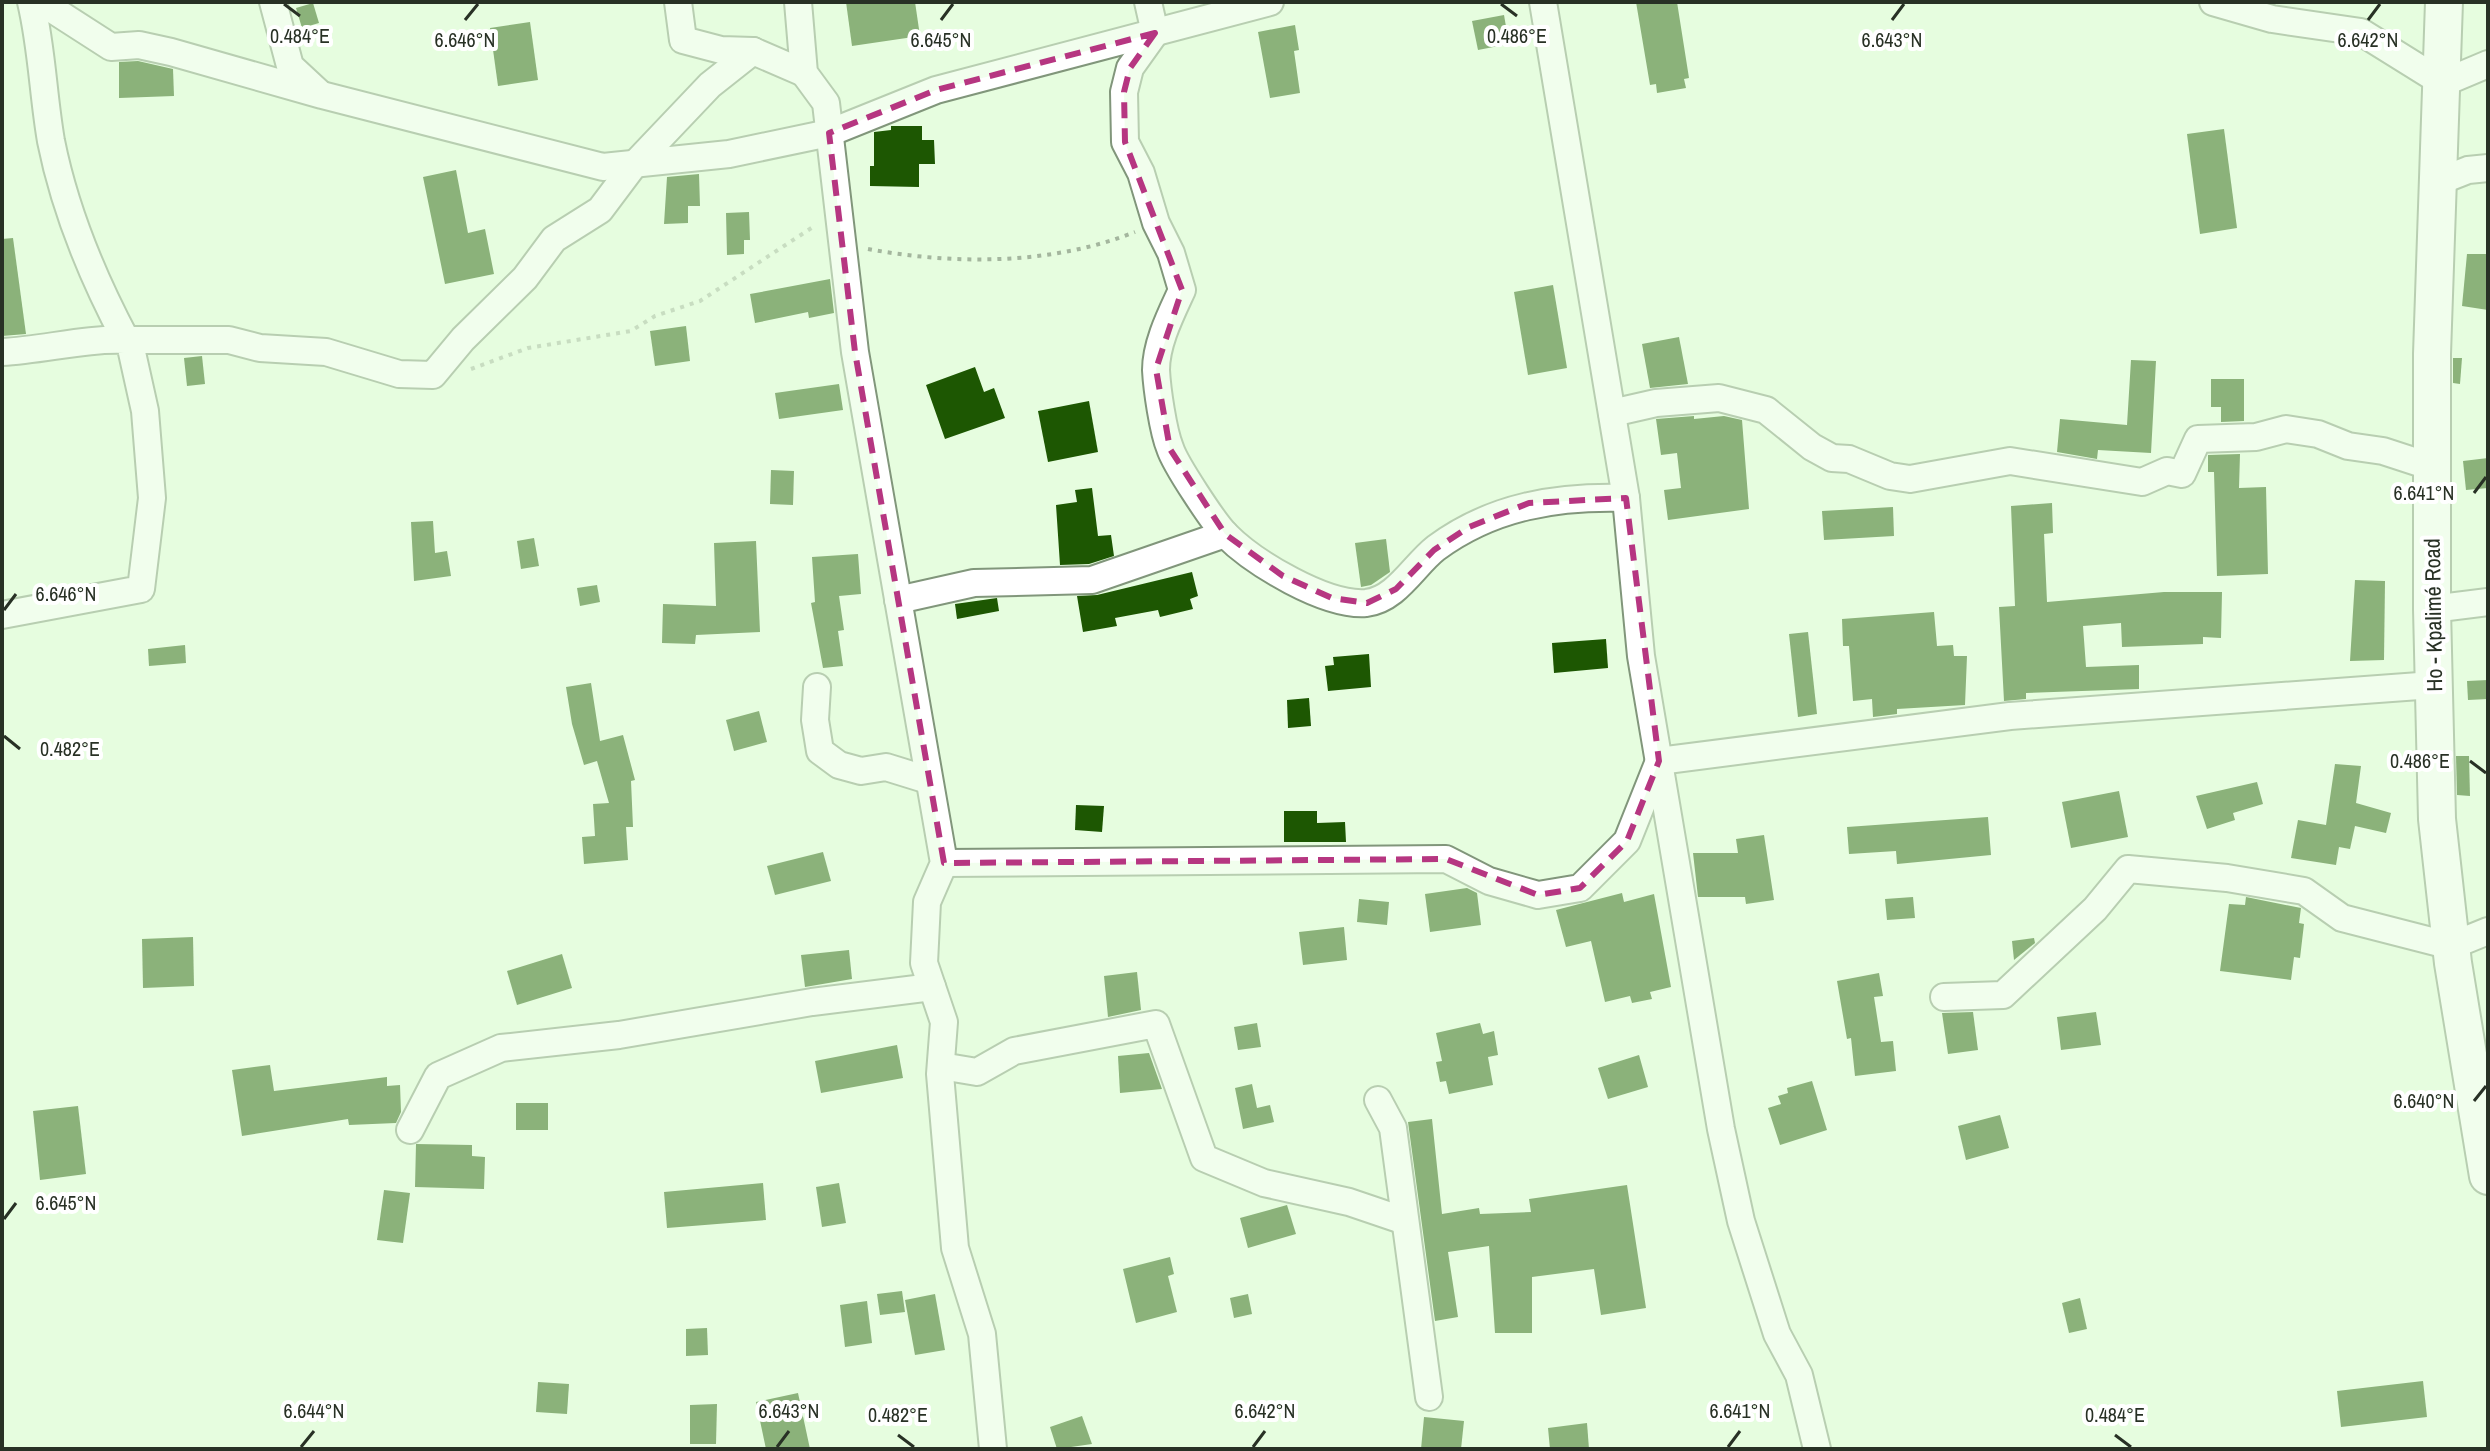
<svg xmlns="http://www.w3.org/2000/svg" width="2490" height="1451" viewBox="0 0 2490 1451" font-family="'Archivo Narrow',sans-serif">
	<style>
		.building { fill: #1d5702 }
		.lines { fill: none; stroke-linecap: round; stroke-linejoin: round }
		.street-casing { stroke: #81967b; stroke-width: 30 }
		.secondary-casing { stroke: #81967b; stroke-width: 40 }
		.path { stroke: #a4b69e; stroke-width: 4; stroke-dasharray: 4 6; stroke-linecap: butt }
		.street { stroke: #fff; stroke-width: 26 }
		.secondary { stroke: #fff; stroke-width: 36 }
		.marked { fill: none; stroke: #b63681; stroke-width: 6; stroke-dasharray: 16 10; stroke-linejoin: round }
		.ticks { fill: none; stroke: #283125; stroke-width: 3 }
		.labels { text-anchor: middle; dominant-baseline: central; stroke-width: 8; stroke-linejoin: round; paint-order: stroke }
		.street-label { font-size: 22px; fill: #283125; stroke: #fff }
		.ticks-label { font-size: 20px; text-anchor: middle; fill: #283125; stroke: #fff; stroke-width: 8; stroke-linejoin: round; paint-order: stroke }
	</style>
	<rect width="100%" height="100%" fill="#e6fddf"/>
	<!-- building -->
	<g class="building">
		<polygon points="846,2 915,2 920,36 852,46"/>
		<polygon points="1636,2 1677,2 1689,78 1684,79 1686,88 1657,93 1656,84 1650,85"/>
		<polygon points="313,3 319,23 302,28 296,8"/>
		<polygon points="1504,15 1509,44 1478,50 1472,21"/>
		<polygon points="530,22 538,80 498,86 490,28"/>
		<polygon points="1295,25 1299,50 1294,51 1300,93 1270,98 1258,32"/>
		<polygon points="138,61 173,69 174,96 119,98 119,62"/>
		<polygon points="891,126 922,126 922,140 934,140 935,164 919,164 919,187 870,186 870,166 874,166 874,132 891,130"/>
		<polygon points="2224,129 2237,228 2200,234 2187,134"/>
		<polygon points="456,170 468,233 485,229 494,274 445,284 423,177"/>
		<polygon points="699,174 700,206 688,206 688,223 664,224 667,177"/>
		<polygon points="749,212 750,240 744,240 744,254 727,255 726,213"/>
		<polygon points="13,238 26,334 2,336 2,239"/>
		<polygon points="2467,254 2488,254 2488,310 2462,306"/>
		<polygon points="830,279 834,313 809,318 808,312 755,323 750,294"/>
		<polygon points="1553,285 1567,368 1528,375 1514,292"/>
		<polygon points="686,326 690,361 655,366 650,331"/>
		<polygon points="1679,337 1688,384 1650,388 1642,344"/>
		<polygon points="202,356 205,384 187,386 184,358"/>
		<polygon points="2453,358 2462,358 2460,384 2453,383"/>
		<polygon points="2131,360 2156,361 2151,453 2098,450 2097,459 2057,452 2060,419 2127,425"/>
		<polygon points="975,367 984,392 994,388 1005,418 945,439 926,385"/>
		<polygon points="2211,379 2244,379 2244,421 2221,422 2221,407 2211,407"/>
		<polygon points="839,384 843,410 779,419 775,393"/>
		<polygon points="1089,401 1098,452 1048,462 1038,411"/>
		<polygon points="1694,416 1694,419 1724,416 1742,420 1749,509 1668,520 1664,490 1681,488 1677,453 1661,455 1656,419"/>
		<polygon points="2240,454 2239,488 2266,487 2268,574 2217,576 2214,472 2208,472 2208,455"/>
		<polygon points="2488,458 2488,488 2466,490 2463,461"/>
		<polygon points="771,470 794,471 793,505 770,504"/>
		<polygon points="1092,488 1098,536 1111,535 1114,556 1089,564 1060,565 1056,505 1077,502 1075,490"/>
		<polygon points="2052,503 2053,533 2044,534 2047,602 2164,592 2222,592 2221,638 2203,637 2203,644 2122,647 2121,623 2083,626 2086,667 2139,665 2139,689 2026,693 2026,699 2004,701 1999,607 2015,606 2011,506"/>
		<polygon points="1893,507 1894,536 1824,540 1822,511"/>
		<polygon points="433,521 435,553 447,551 451,576 414,581 411,522"/>
		<polygon points="534,538 539,566 521,569 517,541"/>
		<polygon points="1386,539 1390,572 1371,585 1361,587 1355,543"/>
		<polygon points="756,541 760,632 696,635 695,644 662,643 663,604 716,606 714,543"/>
		<polygon points="858,554 861,594 839,596 844,630 838,631 843,666 823,668 811,603 815,602 812,557"/>
		<polygon points="1192,572 1198,596 1190,599 1193,609 1160,617 1158,610 1115,618 1117,626 1083,632 1077,596 1097,595"/>
		<polygon points="2355,580 2385,581 2384,660 2350,661"/>
		<polygon points="597,585 600,602 580,606 577,588"/>
		<polygon points="997,598 999,611 957,619 955,604"/>
		<polygon points="1934,612 1937,646 1953,645 1954,656 1967,656 1965,705 1897,709 1897,714 1873,717 1872,699 1853,701 1849,646 1843,646 1842,619"/>
		<polygon points="1808,632 1817,714 1798,717 1789,634"/>
		<polygon points="1606,639 1608,668 1554,673 1552,643"/>
		<polygon points="185,645 186,663 149,666 148,649"/>
		<polygon points="1369,654 1371,687 1328,691 1325,666 1334,665 1333,657"/>
		<polygon points="2488,680 2488,699 2468,700 2467,681"/>
		<polygon points="591,683 600,741 623,735 635,780 631,781 633,827 626,827 628,860 584,864 582,837 595,836 593,804 609,803 597,761 584,765 572,724 566,687"/>
		<polygon points="1309,698 1311,726 1288,728 1287,700"/>
		<polygon points="759,711 767,742 734,751 726,720"/>
		<polygon points="2456,756 2469,756 2470,796 2457,795"/>
		<polygon points="2335,764 2361,766 2356,803 2391,813 2386,833 2355,826 2350,849 2339,847 2336,865 2291,858 2298,820 2326,825"/>
		<polygon points="2257,782 2263,804 2233,813 2235,820 2207,829 2196,796"/>
		<polygon points="2119,791 2128,837 2071,848 2062,802"/>
		<polygon points="1076,805 1104,806 1102,832 1075,830"/>
		<polygon points="1284,811 1317,811 1317,823 1345,822 1346,842 1284,842"/>
		<polygon points="1988,817 1991,855 1897,864 1896,851 1849,854 1847,827"/>
		<polygon points="1764,835 1774,900 1746,904 1745,897 1698,897 1693,853 1738,853 1736,839"/>
		<polygon points="823,852 831,881 775,895 767,866"/>
		<polygon points="1467,888 1477,893 1481,925 1430,932 1425,894"/>
		<polygon points="1622,893 1624,902 1654,894 1671,987 1650,992 1652,999 1632,1003 1630,996 1605,1002 1591,941 1566,947 1556,910"/>
		<polygon points="1913,897 1915,918 1887,920 1885,899"/>
		<polygon points="2246,897 2301,908 2299,923 2304,924 2300,958 2294,957 2291,980 2220,971 2229,904 2245,905"/>
		<polygon points="1359,899 1389,902 1387,925 1357,922"/>
		<polygon points="1344,927 1347,960 1303,965 1299,932"/>
		<polygon points="193,937 194,986 143,988 142,939"/>
		<polygon points="2034,938 2035,943 2014,960 2012,941"/>
		<polygon points="849,950 852,979 805,987 801,955"/>
		<polygon points="562,954 572,988 517,1005 507,971"/>
		<polygon points="1137,972 1141,1010 1108,1017 1104,976"/>
		<polygon points="1879,973 1883,996 1874,997 1881,1042 1893,1041 1896,1071 1855,1076 1851,1038 1847,1039 1837,981"/>
		<polygon points="1973,1012 1978,1050 1948,1054 1942,1013"/>
		<polygon points="2096,1012 2101,1045 2061,1050 2057,1017"/>
		<polygon points="1257,1023 1261,1047 1238,1050 1234,1027"/>
		<polygon points="1480,1023 1483,1034 1494,1031 1498,1055 1488,1057 1493,1085 1449,1094 1446,1081 1440,1082 1436,1062 1442,1061 1436,1033"/>
		<polygon points="897,1045 903,1078 821,1093 815,1061"/>
		<polygon points="1149,1053 1162,1089 1120,1093 1118,1056"/>
		<polygon points="1639,1055 1648,1087 1608,1099 1598,1068"/>
		<polygon points="270,1065 274,1091 387,1077 387,1086 400,1085 401,1112 396,1123 349,1125 348,1119 242,1136 232,1070"/>
		<polygon points="1812,1081 1827,1130 1780,1145 1768,1108 1781,1104 1778,1096 1788,1093 1787,1088"/>
		<polygon points="1252,1084 1257,1108 1270,1105 1274,1122 1243,1129 1235,1088"/>
		<rect x="516" y="1103" width="32" height="27"/>
		<polygon points="78,1106 86,1174 40,1180 33,1111"/>
		<polygon points="2000,1115 2009,1148 1966,1160 1958,1126"/>
		<polygon points="1432,1119 1442,1214 1479,1208 1480,1214 1531,1212 1529,1199 1627,1185 1646,1308 1601,1315 1594,1269 1532,1277 1532,1333 1495,1333 1489,1246 1448,1252 1458,1317 1435,1321 1408,1122"/>
		<polygon points="416,1144 472,1145 472,1156 485,1157 484,1189 415,1187"/>
		<polygon points="763,1183 766,1220 667,1228 664,1192"/>
		<polygon points="839,1183 846,1223 822,1227 816,1187"/>
		<polygon points="384,1190 410,1193 403,1243 377,1240"/>
		<polygon points="1287,1205 1296,1234 1248,1248 1240,1218"/>
		<polygon points="1170,1257 1174,1274 1168,1276 1177,1312 1136,1323 1123,1269"/>
		<polygon points="902,1291 905,1312 880,1315 877,1294"/>
		<polygon points="935,1294 945,1350 915,1355 905,1300"/>
		<polygon points="1248,1294 1252,1314 1234,1318 1230,1298"/>
		<polygon points="2080,1298 2087,1329 2069,1333 2062,1303"/>
		<polygon points="867,1301 872,1343 845,1347 840,1305"/>
		<polygon points="707,1328 708,1355 686,1356 686,1329"/>
		<polygon points="2423,1381 2427,1417 2341,1427 2337,1391"/>
		<polygon points="538,1382 569,1384 567,1414 536,1412"/>
		<polygon points="798,1393 810,1449 766,1449 756,1402"/>
		<polygon points="717,1404 716,1444 690,1444 690,1405"/>
		<polygon points="1082,1416 1092,1444 1057,1449 1050,1427"/>
		<polygon points="1424,1417 1464,1421 1461,1449 1421,1449"/>
		<polygon points="1587,1423 1589,1449 1550,1449 1548,1428"/>
	</g>
	<g class="lines">
		<defs>
			<g id="street">
				<path d="M31,2C42,48 43,95 51,141C65,211 93,278 126,340H229L260,348L326,352L399,374L433,375L463,339L525,278L554,239L600,210L633,166L710,85L753,51"/>
				<polyline points="41,2 111,47 139,45 171,52 322,95 603,167 729,154 829,133 936,90 1270,2"/>
				<polyline points="273,2 290,66 318,92"/>
				<polyline points="678,2 683,40 721,50 753,51 804,73"/>
				<polyline points="798,2 804,73 826,103 855,352 944,863 927,902 924,963 944,1022 940,1074 955,1248 982,1334 993,1449"/>
				<path d="M1148,2L1155,33L1130,68L1124,92L1125,142L1141,173L1156,223L1171,253L1182,290C1171,314 1156,343 1156,370C1157,389 1163,431 1170,448C1175,464 1214,523 1226,535C1254,563 1325,606 1366,603C1396,600 1414,565 1436,548C1493,506 1557,496 1626,498"/>
				<polyline points="1543,2 1626,498 1641,656 1721,1129 1741,1221 1777,1334 1799,1375 1817,1449"/>
				<polyline points="2213,2 2272,19 2361,32 2443,83 2488,64"/>
				<polyline points="2440,181 2468,170 2488,168"/>
				<path d="M2,352C44,350 85,338 126,340L131,348L145,411L152,498L141,589L2,615"/>
				<polyline points="1612,413 1656,403 1719,398 1766,410 1812,447 1832,458 1849,459 1890,476 1910,479 2010,461 2142,482 2167,471 2182,474 2198,439 2256,437 2286,429 2318,434 2348,446 2383,451 2432,467"/>
				<polyline points="898,600 974,583 1092,580 1225,534"/>
				<polyline points="2432,609 2488,602"/>
				<polyline points="817,687 815,720 820,751 839,765 861,771 886,767 928,780"/>
				<polyline points="944,863 1446,859 1489,881 1538,895 1580,888 1627,841 1659,761 2010,716 2433,685"/>
				<polyline points="1944,997 2003,995 2095,909 2128,869 2227,878 2304,891 2342,918 2451,946 2488,931"/>
				<polyline points="941,1066 977,1072 1014,1051 1156,1024 1204,1158 1264,1183 1349,1202 1405,1221"/>
				<polyline points="1378,1100 1393,1128 1429,1397"/>
				<polyline points="410,1130 438,1076 501,1048 619,1035 812,1002 932,987"/>
			</g>
			<polyline id="secondary" points="2444,2 2432,354 2432,609 2437,819 2453,963 2488,1176"/>
		</defs>
		<!-- street casing -->
		<use href="#street" class="street-casing"/>
		<!-- secondary casing -->
		<use href="#secondary" class="secondary-casing"/>
		<!-- path -->
		<g class="path">
			<path d="M868,249C955,265 1052,265 1135,232"/>
			<polyline points="471,369 528,348 631,331 655,316 700,301 816,225"/>
		</g>
		<!-- street -->
		<use href="#street" class="street"/>
		<!-- secondary -->
		<use href="#secondary" class="secondary"/>
	</g>
	<!-- marked area -->
	<path d="M0 0H2490V1451H0ZM1155,33L1130,68L1124,92L1125,142L1182,290L1156,369L1170,449L1225,534L1283,576L1332,598L1367,603L1396,589L1434,550L1469,527L1529,503L1626,498L1659,761L1627,841L1580,888L1538,895L1446,859L944,863L855,352L829,133L936,90Z" fill="#e6fddf" fill-opacity=".55" fill-rule="evenodd"/>
	<path class="marked" d="M1155,33L1130,68L1124,92L1125,142L1182,290L1156,369L1170,449L1225,534L1283,576L1332,598L1367,603L1396,589L1434,550L1469,527L1529,503L1626,498L1659,761L1627,841L1580,888L1538,895L1446,859L944,863L855,352L829,133L936,90Z"/>
	<!-- ticks -->
	<path class="ticks" d="M284,4L300,16M1501,4L1517,16M465,20L478,4M941,20L953,4M1892,20L1904,4M2368,20L2380,4M2474,493L2486,477M4,610L16,594M4,736L20,749M2470,761L2486,773M2474,1101L2486,1086M4,1219L16,1203M898,1435L914,1447M2115,1435L2131,1447M301,1447L314,1431M777,1447L789,1431M1253,1447L1265,1431M1728,1447L1740,1431"/>
	<g class="labels">
		<!-- street labels -->
		<g class="street-label">
			<text transform="translate(2433 615) rotate(-91)">Ho - Kpalimé Road</text>
		</g>
	</g>
	<g class="ticks-label">
		<text x="300" y="43">0.484°E</text>
		<text x="1517" y="43">0.486°E</text>
		<text x="465" y="47">6.646°N</text>
		<text x="941" y="47">6.645°N</text>
		<text x="1892" y="47">6.643°N</text>
		<text x="2368" y="47">6.642°N</text>
		<text x="2424" y="500">6.641°N</text>
		<text x="66" y="601">6.646°N</text>
		<text x="70" y="756">0.482°E</text>
		<text x="2420" y="768">0.486°E</text>
		<text x="2424" y="1108">6.640°N</text>
		<text x="66" y="1210">6.645°N</text>
		<text x="314" y="1418">6.644°N</text>
		<text x="789" y="1418">6.643°N</text>
		<text x="1265" y="1418">6.642°N</text>
		<text x="1740" y="1418">6.641°N</text>
		<text x="898" y="1422">0.482°E</text>
		<text x="2115" y="1422">0.484°E</text>
	</g>
	<!-- border -->
	<rect width="2490" height="1451" fill="none" stroke="#283125" stroke-width="8"/>
</svg>
